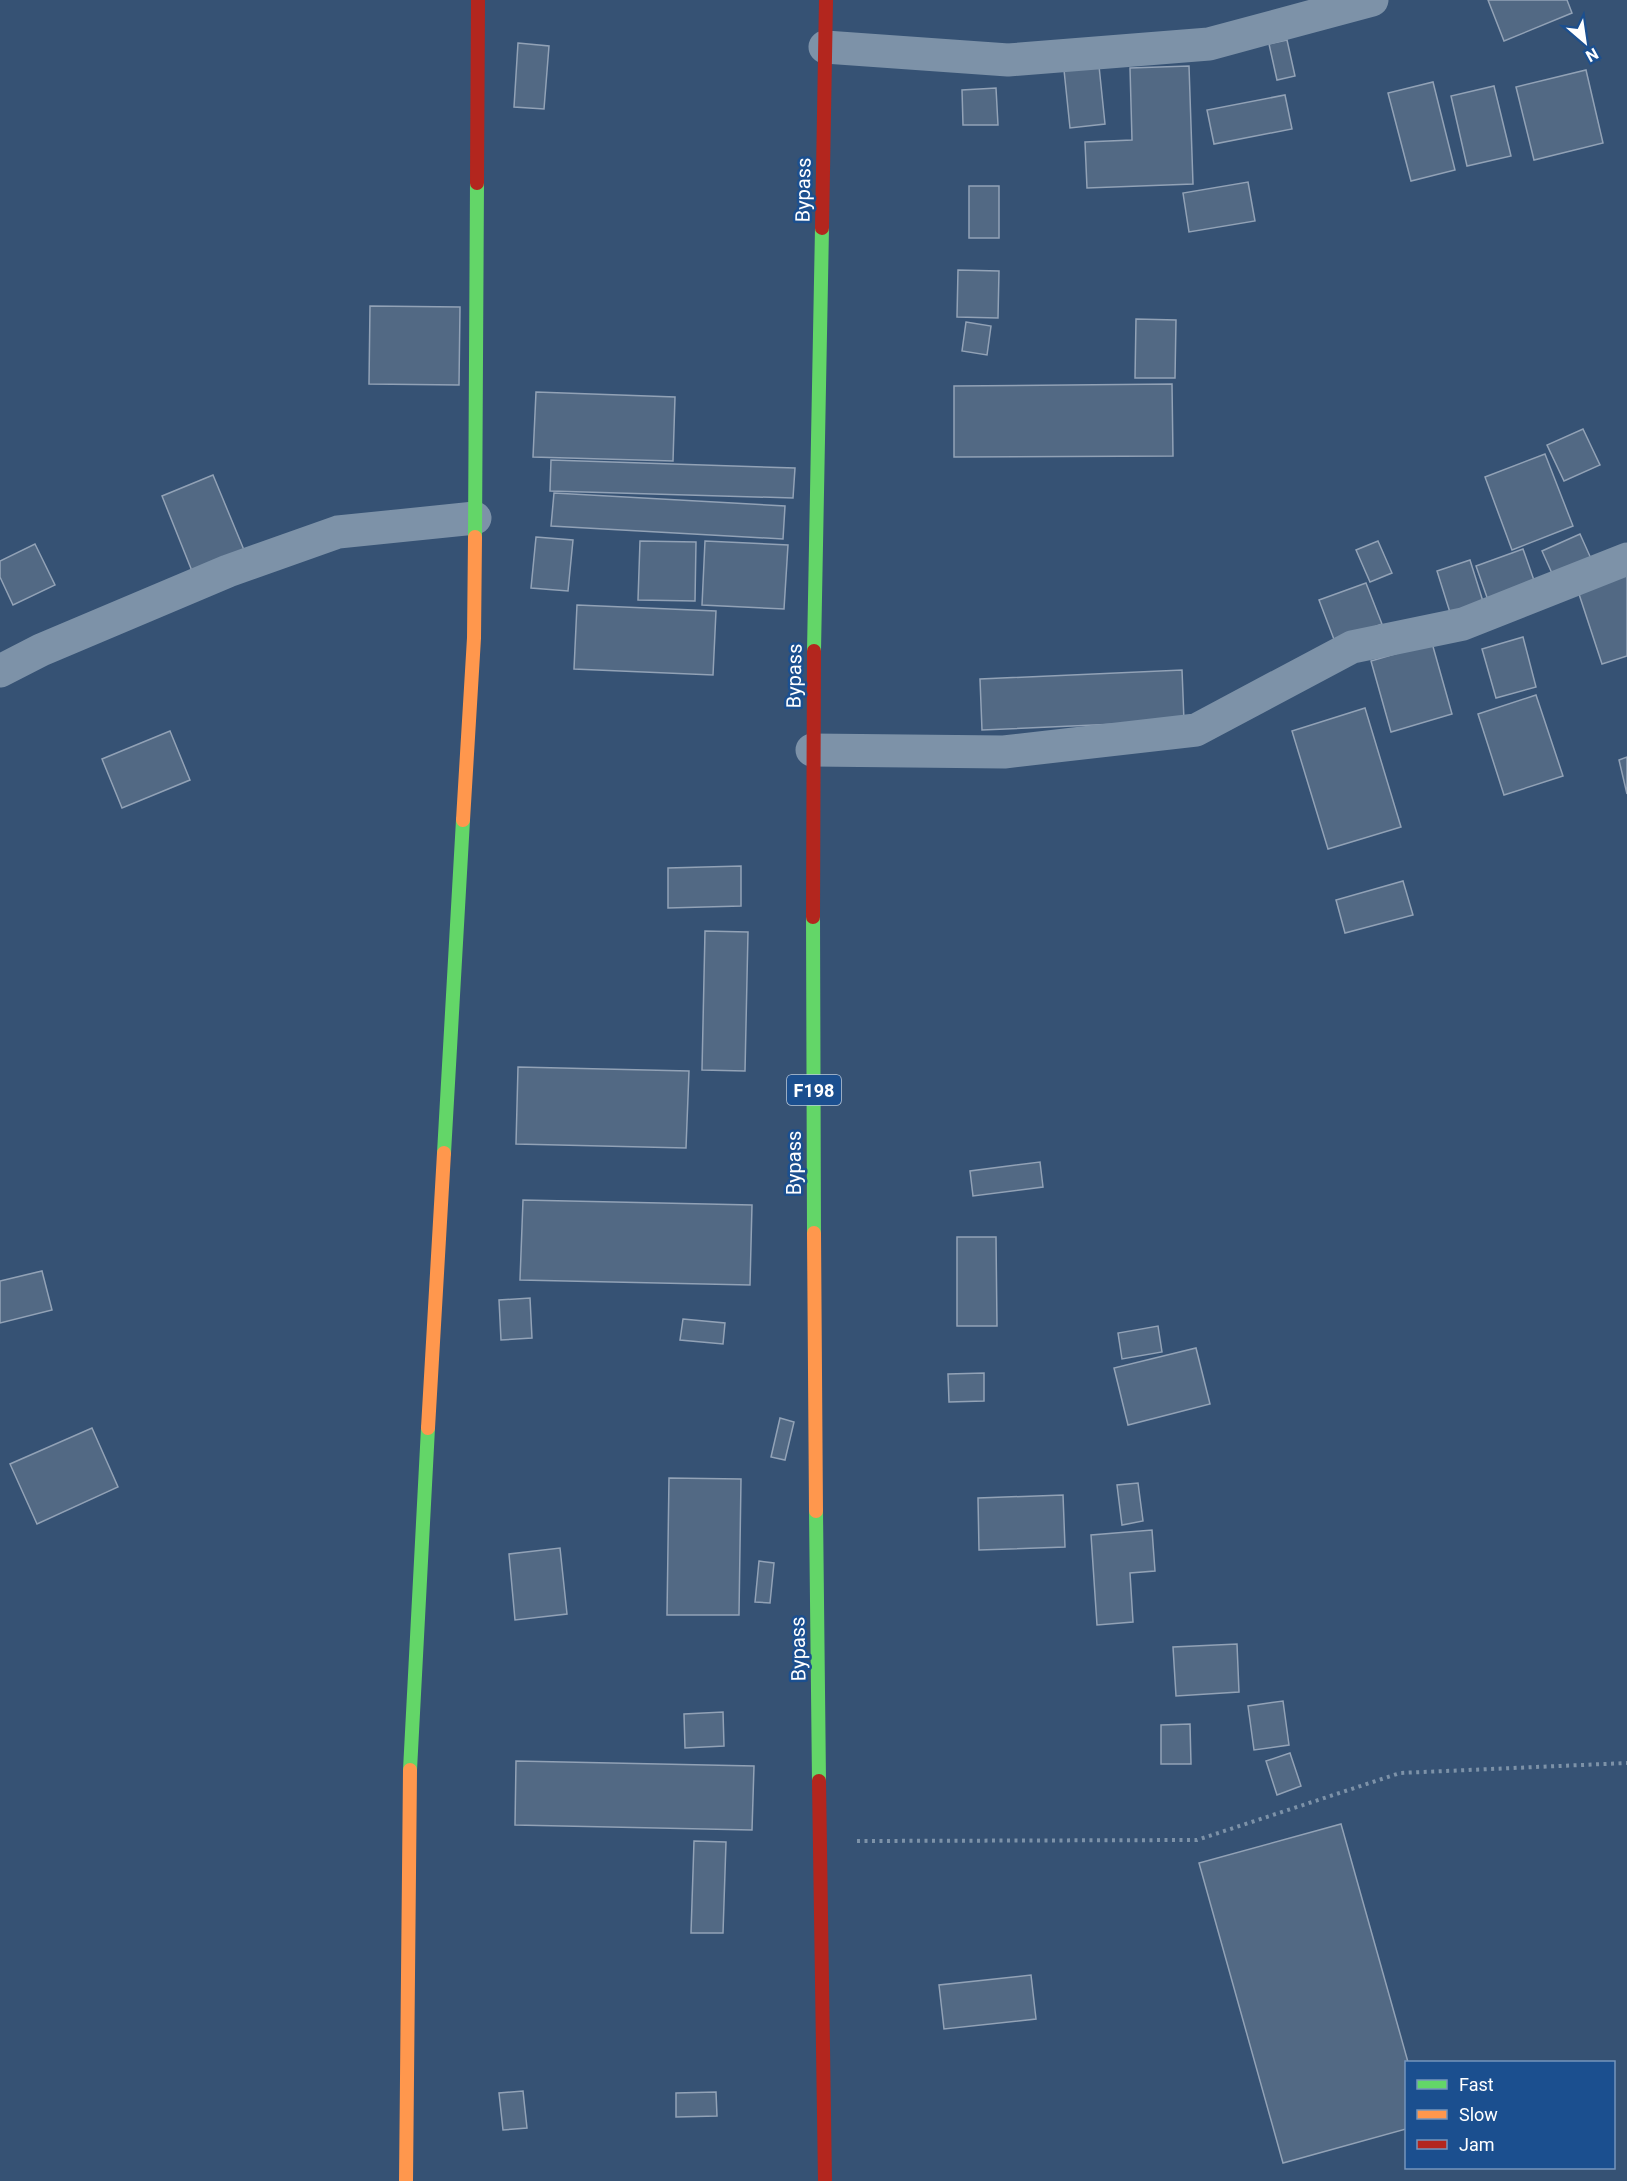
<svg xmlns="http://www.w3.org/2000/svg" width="1627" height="2181" viewBox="0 0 1627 2181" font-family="Roboto,sans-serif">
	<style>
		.building { fill: #526984; stroke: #92a2b6; stroke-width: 1.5 }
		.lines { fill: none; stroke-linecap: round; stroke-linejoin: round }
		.path { stroke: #7d92a8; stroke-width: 4; stroke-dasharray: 3 4.5; stroke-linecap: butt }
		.street { stroke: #7d92a8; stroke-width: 33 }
		.fast { stroke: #63d668; stroke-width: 14 }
		.slow { stroke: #ff974d; stroke-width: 14 }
		.jam { stroke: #b3261e; stroke-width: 14 }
		.labels { text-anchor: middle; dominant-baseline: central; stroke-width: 5; stroke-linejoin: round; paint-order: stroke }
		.shield { fill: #1b4f8f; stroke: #bbcadd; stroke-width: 1.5 }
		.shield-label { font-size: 18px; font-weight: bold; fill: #fff }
		.street-label { font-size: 20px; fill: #fff; stroke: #1b4f8f }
	</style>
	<rect width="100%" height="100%" fill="#365274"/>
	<!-- building -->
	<g class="building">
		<polygon points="1488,0 1567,0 1572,13 1504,41"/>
		<polygon points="1287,40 1295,76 1277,80 1269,44"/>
		<polygon points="518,43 549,46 544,109 514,107"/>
		<polygon points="1099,66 1105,124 1070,128 1064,70"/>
		<polygon points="1189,66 1193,184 1087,188 1085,142 1132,140 1130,68"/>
		<polygon points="1586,70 1603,143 1534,160 1516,87"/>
		<polygon points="1433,82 1455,170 1411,181 1388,93"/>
		<polygon points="1494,86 1511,156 1467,166 1451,96"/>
		<polygon points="996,88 998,125 963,125 962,90"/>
		<polygon points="1285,95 1292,129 1214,144 1207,110"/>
		<polygon points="1248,182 1255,221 1189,232 1183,193"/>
		<rect x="969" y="186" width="30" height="52"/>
		<polygon points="958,270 999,271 998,318 957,317"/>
		<polygon points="370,306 460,307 459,385 369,384"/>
		<polygon points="1136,319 1176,320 1175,378 1135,378"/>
		<polygon points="966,322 991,326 987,355 962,351"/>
		<polygon points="1172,384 1173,456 954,457 954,386"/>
		<polygon points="536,392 675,397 673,461 533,457"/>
		<polygon points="1583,429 1600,465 1564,481 1547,445"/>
		<polygon points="1545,454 1573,526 1512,550 1485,477"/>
		<polygon points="551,460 795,468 793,498 550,491"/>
		<polygon points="213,475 244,550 192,571 162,496"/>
		<polygon points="554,493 785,506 783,539 551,526"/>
		<polygon points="1580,534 1593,563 1555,580 1542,551"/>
		<polygon points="536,537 573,540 568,591 531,588"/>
		<polygon points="640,541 696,542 695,601 638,600"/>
		<polygon points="705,541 788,545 784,609 702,605"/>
		<polygon points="1378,541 1392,573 1370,582 1356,550"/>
		<polygon points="35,544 55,585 13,605 0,577 0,561"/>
		<polygon points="1523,549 1536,586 1489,603 1476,566"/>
		<polygon points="1470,560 1486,611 1453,622 1437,571"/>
		<polygon points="1627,574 1627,656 1602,664 1577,588"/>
		<polygon points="1366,583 1382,624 1335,642 1319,600"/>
		<polygon points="577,605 716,611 713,675 574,669"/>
		<polygon points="1523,637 1536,687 1496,698 1482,649"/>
		<polygon points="1432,643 1452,714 1391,732 1371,661"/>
		<polygon points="1182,670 1184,721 982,730 980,679"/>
		<polygon points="1536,695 1563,776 1504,795 1478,714"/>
		<polygon points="1365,708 1401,827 1328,849 1292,731"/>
		<polygon points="170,731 190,780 122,808 102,759"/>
		<polygon points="1627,757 1627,794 1619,760"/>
		<polygon points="741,866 741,906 668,908 668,868"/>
		<polygon points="1403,881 1413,915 1345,933 1336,900"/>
		<polygon points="705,931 748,932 745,1071 702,1070"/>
		<polygon points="518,1067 689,1071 686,1148 516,1144"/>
		<polygon points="1040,1162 1043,1187 973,1196 970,1171"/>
		<polygon points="523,1200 752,1205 750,1285 520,1280"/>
		<polygon points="957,1237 996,1237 997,1326 957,1326"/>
		<polygon points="42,1271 52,1310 0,1323 0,1281"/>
		<polygon points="530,1298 532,1338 501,1340 499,1300"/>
		<polygon points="683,1319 725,1323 723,1344 680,1340"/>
		<polygon points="1158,1326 1162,1352 1122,1359 1118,1333"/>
		<polygon points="1196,1348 1210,1404 1128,1425 1114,1368"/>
		<polygon points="984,1373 984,1401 949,1402 948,1374"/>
		<polygon points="780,1418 794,1422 785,1460 771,1457"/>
		<polygon points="92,1428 118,1487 37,1524 10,1464"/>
		<polygon points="669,1478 741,1479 739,1615 667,1615"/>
		<polygon points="1138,1483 1143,1521 1122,1525 1117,1485"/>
		<polygon points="1063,1495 1065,1547 979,1550 978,1498"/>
		<polygon points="1152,1530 1155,1571 1130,1573 1133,1622 1097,1625 1091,1535"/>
		<polygon points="560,1548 567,1614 515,1620 509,1554"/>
		<polygon points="759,1561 774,1563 770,1603 755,1602"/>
		<polygon points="1237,1644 1239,1692 1176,1696 1173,1647"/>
		<polygon points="1283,1701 1289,1745 1254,1750 1248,1706"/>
		<polygon points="723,1712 724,1746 685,1748 684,1714"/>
		<polygon points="1190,1724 1191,1764 1161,1764 1161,1725"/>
		<polygon points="1290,1753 1301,1786 1277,1795 1266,1761"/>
		<polygon points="516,1761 754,1766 752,1830 515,1825"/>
		<polygon points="1341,1824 1408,2062 1406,2129 1283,2163 1199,1863"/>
		<polygon points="694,1841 726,1842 723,1933 691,1933"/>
		<polygon points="1031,1975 1036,2019 944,2029 939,1985"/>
		<polygon points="523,2091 527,2128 503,2130 499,2093"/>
		<polygon points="716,2092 717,2116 676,2117 676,2093"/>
	</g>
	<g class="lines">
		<!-- path -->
		<polyline class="path" points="857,1841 1197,1840 1400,1773 1627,1763"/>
		<!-- street -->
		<g class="street">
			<polyline points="825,47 1008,60 1209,44 1372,0"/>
			<polyline points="0,671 41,650 228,571 338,532 475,518"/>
			<polyline points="812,750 1004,752 1196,730 1352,647 1463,624 1627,559"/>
		</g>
		<!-- fast -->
		<g class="fast">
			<polyline points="475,537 477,183"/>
			<polyline points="814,651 822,228"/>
			<polyline points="813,917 814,1233"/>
			<polyline points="444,1153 463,820"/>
			<polyline points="816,1511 819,1781"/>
			<polyline points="410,1770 428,1428"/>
		</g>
		<!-- slow -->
		<g class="slow">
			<polyline points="463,820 474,638 475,537"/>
			<polyline points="814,1233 816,1511"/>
			<polyline points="428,1428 444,1153"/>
			<polyline points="406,2181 410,1770"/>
		</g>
		<!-- jam -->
		<g class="jam">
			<polyline points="477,183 478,0"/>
			<polyline points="822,228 826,0"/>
			<polyline points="813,917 814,651"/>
			<polyline points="819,1781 825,2181"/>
		</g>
	</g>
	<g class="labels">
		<!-- shield labels -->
		<rect class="shield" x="787" y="1075" width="54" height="30" rx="4.5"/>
		<g class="shield-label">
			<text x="814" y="1090">F198</text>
		</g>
		<!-- street labels -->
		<g class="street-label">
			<text transform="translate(803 190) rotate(-89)">Bypass</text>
			<text transform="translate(794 676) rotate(-89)">Bypass</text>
			<text transform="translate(794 1163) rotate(-90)">Bypass</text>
			<text transform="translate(798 1649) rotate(-91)">Bypass</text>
		</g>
	</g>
	<!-- legend -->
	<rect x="1405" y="2061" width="210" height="108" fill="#1b4f8f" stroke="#7695bc" stroke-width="1.5"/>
	<rect x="1417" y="2080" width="30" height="9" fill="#63d668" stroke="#7695bc" stroke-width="1.5"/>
	<text x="1459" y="2091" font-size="18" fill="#ffffff">Fast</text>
	<rect x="1417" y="2110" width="30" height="9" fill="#ff974d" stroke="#7695bc" stroke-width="1.5"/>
	<text x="1459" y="2121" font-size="18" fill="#ffffff">Slow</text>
	<rect x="1417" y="2140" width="30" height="9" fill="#b3261e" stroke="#7695bc" stroke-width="1.5"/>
	<text x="1459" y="2151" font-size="18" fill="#ffffff">Jam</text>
	<!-- north arrow -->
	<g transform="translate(1585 42) rotate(151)" stroke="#1b4f8f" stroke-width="4.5" paint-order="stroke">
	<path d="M0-4.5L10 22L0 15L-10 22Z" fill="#ffffff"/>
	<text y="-9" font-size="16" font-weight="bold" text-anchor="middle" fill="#ffffff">N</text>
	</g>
</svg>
